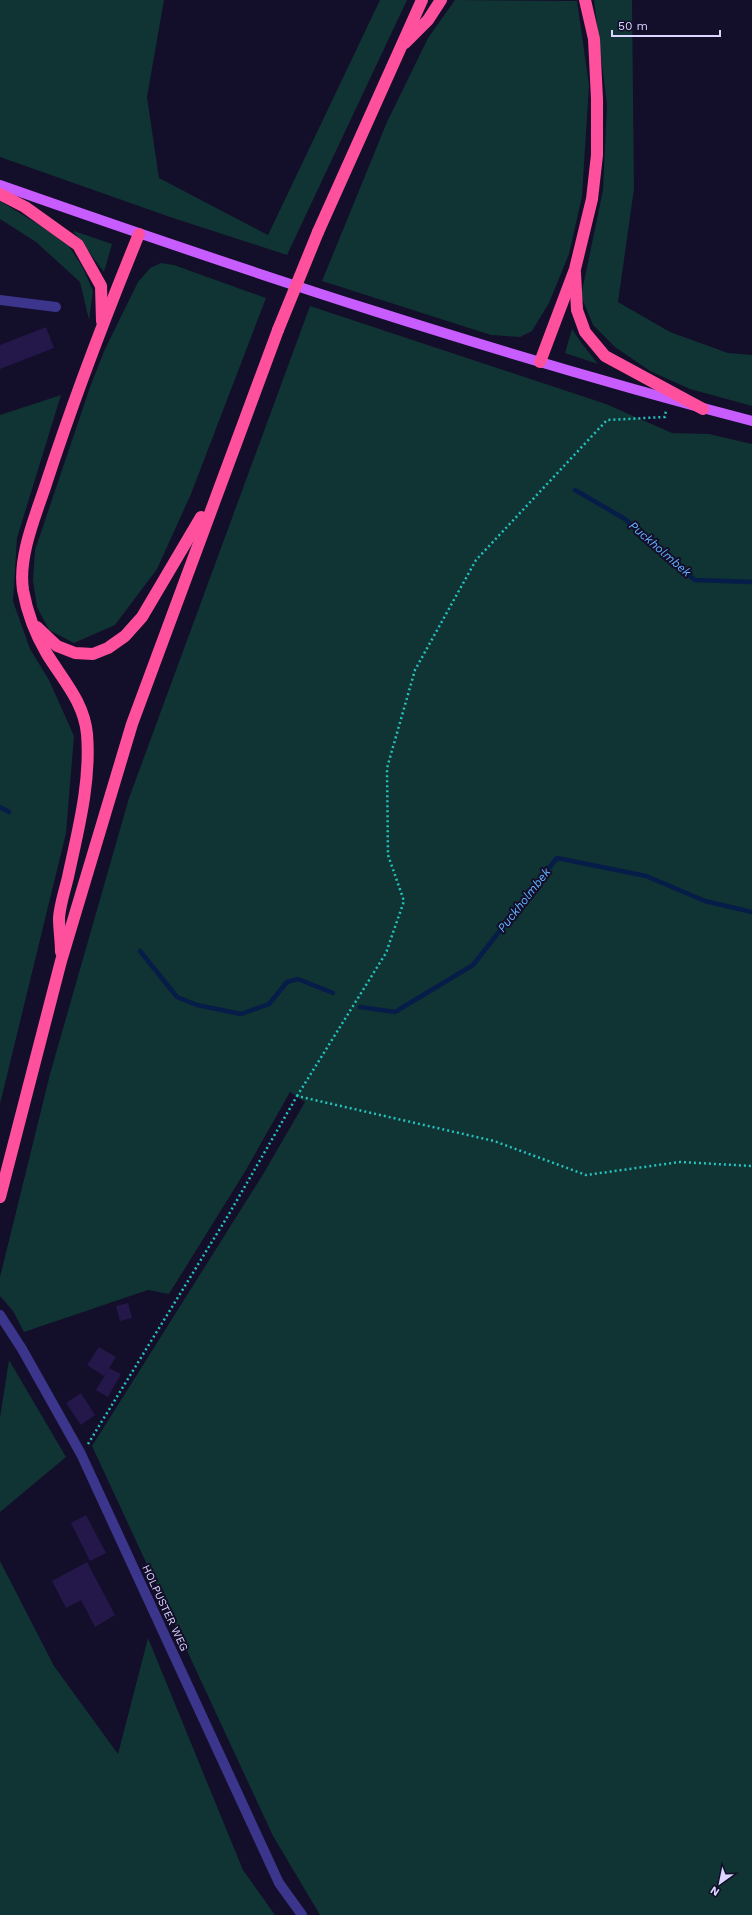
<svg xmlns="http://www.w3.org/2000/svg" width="752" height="1915" viewBox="0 0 752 1915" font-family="'Work Sans',sans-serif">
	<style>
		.green { fill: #103333 }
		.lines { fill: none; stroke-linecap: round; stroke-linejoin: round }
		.stream { stroke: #061c49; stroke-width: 4.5 }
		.building { fill: #24184b }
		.path { stroke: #25c3bf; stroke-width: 2.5; stroke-dasharray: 2 3; stroke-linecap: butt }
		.street { stroke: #3b358b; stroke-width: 10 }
		.primary { stroke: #c75cff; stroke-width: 10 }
		.highway { stroke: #ff509e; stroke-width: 12 }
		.highway-bridge { stroke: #ff509e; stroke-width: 12 }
		.labels { text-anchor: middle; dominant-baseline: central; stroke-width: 4; stroke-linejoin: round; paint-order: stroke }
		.street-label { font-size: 11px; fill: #dbd5ff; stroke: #130e29 }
		.water-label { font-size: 12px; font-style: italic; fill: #63b2ff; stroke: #130e29 }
	</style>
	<rect width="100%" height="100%" fill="#130e29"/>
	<!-- green -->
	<g class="green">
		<polygon points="0,0 164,0 147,97 159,178 268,235 380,0 407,0 287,255 170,217 0,157"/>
		<polygon points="455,0 577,1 589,85 582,196 569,254 549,303 532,331 520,337 491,335 322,281 387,122 428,38"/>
		<polygon points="594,0 632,0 634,189 618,302 670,332 728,353 752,355 752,406 690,389 650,371 615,347 593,325 581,296 603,190 607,105"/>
		<polygon points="0,201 41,226 69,246 83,268 93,291 89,320 80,282 36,242 0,219"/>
		<polygon points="74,231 112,244 104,272 74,232"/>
		<polygon points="161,263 174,265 266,298 191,494 157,569 115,625 74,643 49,630 37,607 33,580 35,550 90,387 105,349 138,282 150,268"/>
		<polygon points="310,306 606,404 672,433 709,434 752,444 752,1915 320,1915 273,1836 92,1446 262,1176 305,1102 290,1092 246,1170 169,1294 148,1290 24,1332 13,1311 0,1296 0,1277 50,1074 129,798"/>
		<polygon points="572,329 583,345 598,364 565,353"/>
		<polygon points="61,395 17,538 13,601 30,649 49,680 74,736 66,833 0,1104 0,415"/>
		<polygon points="9,1360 66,1457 0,1512 0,1418"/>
		<polygon points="0,1561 54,1666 118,1754 148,1638 243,1870 275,1915 0,1915"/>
	</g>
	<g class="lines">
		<!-- stream -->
		<g class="stream">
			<polyline points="575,490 625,519 669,560 695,580 752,582"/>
			<polyline points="0,807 9,812"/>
			<polyline points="140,951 177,997 197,1005 241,1014 269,1004 287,982 298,979 333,993"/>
			<polyline points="360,1007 395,1012 473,965 557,858 646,876 705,901 752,912"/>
		</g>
	</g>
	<!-- building -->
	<g class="building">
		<polygon points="46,327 54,348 0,369 0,345"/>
		<polygon points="128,1303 132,1318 120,1321 116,1306"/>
		<polygon points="99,1347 116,1357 104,1376 87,1365"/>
		<polygon points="109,1368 121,1374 108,1397 96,1390"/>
		<polygon points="81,1393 95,1415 81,1425 66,1403"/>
		<polygon points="86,1515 106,1553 90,1561 71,1523"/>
		<polygon points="87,1562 115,1615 95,1627 81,1600 66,1608 52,1581"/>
	</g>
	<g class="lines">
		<!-- path -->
		<g class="path">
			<polyline points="297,1096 386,953 404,901 388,855 387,768 415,670 476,560 607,420 665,417 666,410"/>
			<polyline points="88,1444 229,1214 297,1096 494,1141 586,1175 680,1162 752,1166"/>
		</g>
		<!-- street -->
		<g class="street">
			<polyline points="0,300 56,307"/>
			<polyline points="0,1315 22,1349 81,1454 279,1883 302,1915"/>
		</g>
		<!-- primary -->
		<path class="primary" d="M0,185C248,272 498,355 752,421"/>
		<!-- highway -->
		<g class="highway">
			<polyline points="405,43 428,20 441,0"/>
			<polyline points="0,194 25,207 78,245 101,286 102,321"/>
			<polyline points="318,232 422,0"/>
			<polyline points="575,273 577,310 585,332 605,356 703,409"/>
			<polyline points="540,362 575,269 592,199 597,155 597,99 594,39 585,0"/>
			<polyline points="37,627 57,646 75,653 93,654 108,648 125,636 142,617 201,517"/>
			<path d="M61,952C61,941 59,929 59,918C60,904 65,890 68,877C78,830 91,782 87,734C84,702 63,680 47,654C35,634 27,612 23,590C18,557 35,517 45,487C73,401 105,317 139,234"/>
			<polyline points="0,1197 61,961 132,724 278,330"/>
		</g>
		<!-- highway-bridge -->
		<polyline class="highway-bridge" points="278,330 318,232"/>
	</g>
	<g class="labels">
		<!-- street labels -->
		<g class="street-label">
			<text transform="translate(165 1608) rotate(65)">HOLPUSTER WEG</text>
		</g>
		<!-- water labels -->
		<g class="water-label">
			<text transform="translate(660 549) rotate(41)">Puckholmbek</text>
			<text transform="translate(524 900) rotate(-52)">Puckholmbek</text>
		</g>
	</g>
	<!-- north arrow -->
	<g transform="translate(720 1883) rotate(213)" stroke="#130e29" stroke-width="3" paint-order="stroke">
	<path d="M0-3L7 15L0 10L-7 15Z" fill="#dbd5ff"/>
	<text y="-6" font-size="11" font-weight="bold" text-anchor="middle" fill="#dbd5ff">N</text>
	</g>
	<!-- scale -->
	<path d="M612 30v6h108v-6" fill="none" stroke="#dbd5ff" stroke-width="2"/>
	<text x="618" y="30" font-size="12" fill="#dbd5ff" stroke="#130e29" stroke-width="3" paint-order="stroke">50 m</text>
</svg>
